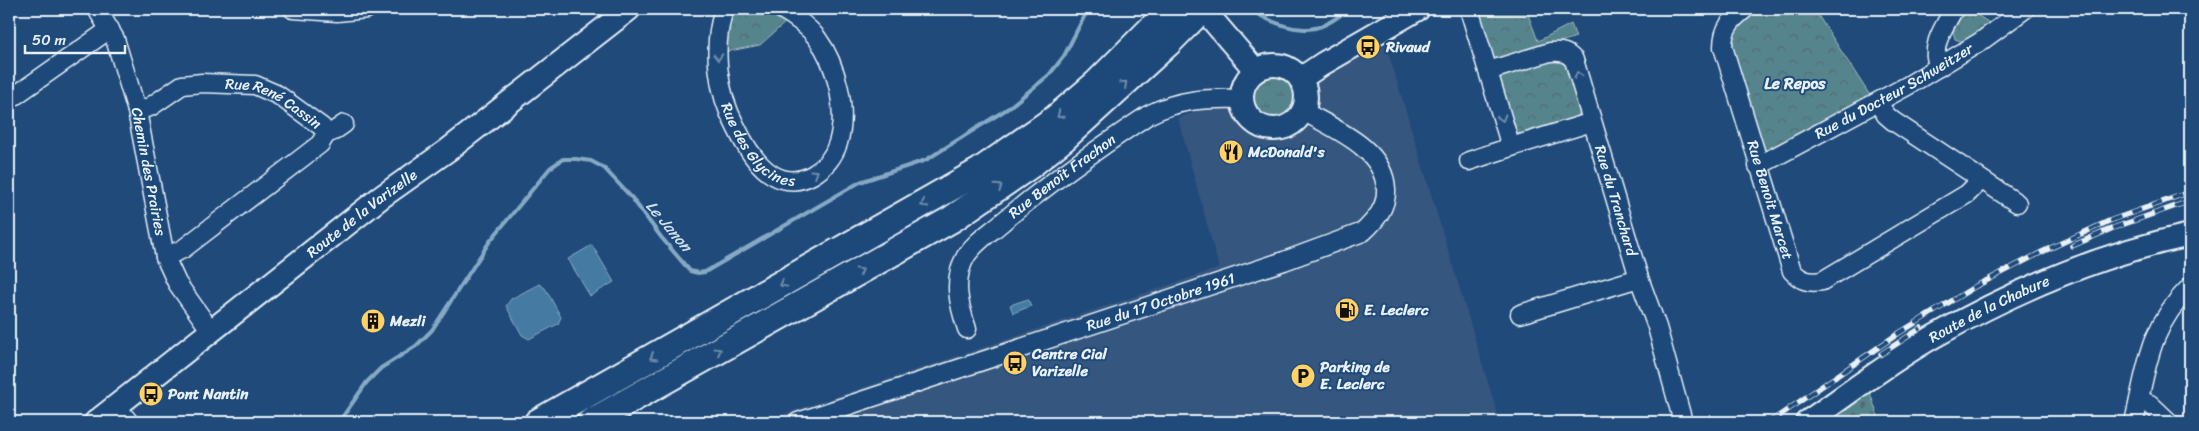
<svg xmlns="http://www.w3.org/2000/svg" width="2199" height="431" viewBox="0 0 2199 431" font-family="Sriracha,sans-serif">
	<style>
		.built { fill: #35577e }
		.grass { fill: url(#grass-tufts); stroke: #9fbac2 }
		.cemetery { fill: url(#cemetery-stones); stroke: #9fbac2 }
		.park { fill: url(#park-crowns); stroke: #9fbac2 }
		.water { fill: #447aa2; stroke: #86aac4 }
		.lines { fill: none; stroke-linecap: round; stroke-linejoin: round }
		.stream { stroke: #86aac4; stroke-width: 4 }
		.minor-casing { stroke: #e8f1f8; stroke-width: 21 }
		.major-casing { stroke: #e8f1f8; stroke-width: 26 }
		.highway-casing { stroke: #e8f1f8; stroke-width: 30 }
		.minor { stroke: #1f4a7a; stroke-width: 18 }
		.major { stroke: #1f4a7a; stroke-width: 22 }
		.highway { stroke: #1f4a7a; stroke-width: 26 }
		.rail-casing { stroke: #e8f1f8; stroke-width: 5.5 }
		.rail { stroke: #1f4a7a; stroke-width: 4; stroke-dasharray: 11; stroke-linecap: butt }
		.oneway { stroke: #6f8dac }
		.labels { text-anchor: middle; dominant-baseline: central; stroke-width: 4; stroke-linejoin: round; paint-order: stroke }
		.poi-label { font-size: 15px; font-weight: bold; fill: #e8f1f8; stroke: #1f4a7a; text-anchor: start }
		.street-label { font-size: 15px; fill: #e8f1f8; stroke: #1f4a7a }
		.neighbourhood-label { font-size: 16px; font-weight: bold; fill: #e8f1f8; stroke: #1f4a7a }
		.water-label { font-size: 16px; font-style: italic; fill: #cfdfeb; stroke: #1f4a7a }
	</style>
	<defs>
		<pattern id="grass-tufts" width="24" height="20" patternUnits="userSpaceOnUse" patternTransform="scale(1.25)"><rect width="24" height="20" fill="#56848d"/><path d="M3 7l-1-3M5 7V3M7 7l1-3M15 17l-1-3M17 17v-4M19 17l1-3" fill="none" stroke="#506c72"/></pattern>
		<pattern id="cemetery-stones" width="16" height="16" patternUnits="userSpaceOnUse" patternTransform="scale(1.25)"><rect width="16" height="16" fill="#56848d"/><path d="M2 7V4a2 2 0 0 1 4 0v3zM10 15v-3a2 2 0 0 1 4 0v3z" fill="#506c72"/></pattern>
		<pattern id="park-crowns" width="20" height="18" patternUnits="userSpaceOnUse" patternTransform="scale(1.25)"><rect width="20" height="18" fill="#56848d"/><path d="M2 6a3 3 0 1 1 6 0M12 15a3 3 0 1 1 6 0" fill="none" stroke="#506c72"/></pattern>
	</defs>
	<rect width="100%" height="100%" fill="#1f4a7a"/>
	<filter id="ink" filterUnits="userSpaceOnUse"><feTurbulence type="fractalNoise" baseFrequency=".02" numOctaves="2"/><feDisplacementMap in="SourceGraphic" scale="10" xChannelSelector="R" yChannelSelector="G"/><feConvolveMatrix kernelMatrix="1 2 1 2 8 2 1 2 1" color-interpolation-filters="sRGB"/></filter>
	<g filter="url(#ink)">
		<!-- built -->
		<polygon class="built" points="1386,45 1500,422 761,422 1219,268 1178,118"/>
		<!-- grass -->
		<circle class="grass" cx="1274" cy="96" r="21"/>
		<!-- cemetery -->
		<polygon class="cemetery" points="1870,393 1880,422 1828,422"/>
		<!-- park -->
		<g class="park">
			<polygon points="732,9 766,9 787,21 760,45 725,52 726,32"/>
			<polygon points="1477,9 1526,9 1538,41 1571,24 1576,37 1503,60 1495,60 1491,57"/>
			<polygon points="1757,9 1814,9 1871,97 1772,151 1762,149 1729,48 1734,28"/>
			<polygon points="1965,9 1968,9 1991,24 1963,42 1955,39 1953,32"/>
			<polygon points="1558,59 1566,61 1581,111 1576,118 1523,134 1517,133 1499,81 1501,77"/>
		</g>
		<!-- water -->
		<g class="water">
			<polygon points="592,245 614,282 590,296 568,259"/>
			<polygon points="539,284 545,288 561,317 558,324 529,339 522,335 506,306 511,299"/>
			<polygon points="1028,299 1031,306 1013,313 1010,305"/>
		</g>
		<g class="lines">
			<!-- stream -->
			<g class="stream">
				<path d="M1249,9C1267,20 1293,33 1315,28C1327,26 1339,16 1349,9"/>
				<polyline points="339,422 367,382 381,368 416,346 432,330 490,241 550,168 563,159 576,159 591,161 604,168 632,198 661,237 690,271 698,273 705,272 860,182 926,160 1007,109 1049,75 1064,56 1088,9"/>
			</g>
			<defs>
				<g id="minor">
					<path id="s1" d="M97,9L115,39L137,111L165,257L177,283L211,331"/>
					<polyline points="293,9 337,12 367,9"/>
					<path id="s2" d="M724,9C712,47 717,92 736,127C744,144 756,165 773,175C800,191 830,169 838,143C848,110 837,65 817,38C807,25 795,17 781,9"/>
					<polyline points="1469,9 1511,147 1592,122"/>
					<path id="s3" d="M1745,9C1731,20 1723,28 1723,47L1792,271C1801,281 1809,283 1822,281L1967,194L1981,180"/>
					<path d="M1939,67C1929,47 1944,27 1954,9"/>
					<path id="s4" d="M1488,71L1550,52C1561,51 1567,52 1574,60L1639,278L1657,327L1683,422"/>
					<polyline points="9,100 110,29"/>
					<polyline points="1878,103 1886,115 1893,121 2017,203"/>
					<path id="s5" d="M137,111L150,107L182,85L202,83L255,85L278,95L322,127L326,134L320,144L183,249L165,257"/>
					<polyline points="326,134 334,131 344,124"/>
					<polyline points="1469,161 1511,147"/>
					<path id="s6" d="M1758,166L1907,86L1980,42L2025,9"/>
					<polyline points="1520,314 1639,278"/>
					<path id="s7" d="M967,329C959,305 952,280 966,256C974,243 988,234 1000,224C1046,185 1097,149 1148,115C1179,99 1207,98 1242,99"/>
					<polyline points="2139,400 2150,404 2169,422"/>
					<polyline points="116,406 129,422"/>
					<path id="s8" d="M798,422L1284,261L1363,232C1376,220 1387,207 1386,189C1384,148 1334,129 1303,111"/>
					<path d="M2134,422C2147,368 2148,328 2190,287"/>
				</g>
				<g id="major">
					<polyline points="1203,9 1256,71"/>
					<circle cx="1274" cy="97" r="32"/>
					<polyline points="1300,79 1324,63 1418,9"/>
					<path id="s9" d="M96,422L380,198L448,150L629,9"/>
					<path id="s10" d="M1807,422C1848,394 1889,362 1933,337C2012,292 2100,254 2190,235"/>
				</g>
				<g id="highway">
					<polyline points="538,422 980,171 1056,118 1096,84 1171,9"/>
					<polyline points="591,422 952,219 1029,166 1064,138 1167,44 1202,9"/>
				</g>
			</defs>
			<!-- minor casing -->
			<use href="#minor" class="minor-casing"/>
			<!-- major casing -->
			<use href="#major" class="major-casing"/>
			<!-- highway casing -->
			<use href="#highway" class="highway-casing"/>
			<!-- minor -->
			<use href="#minor" class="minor"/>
			<!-- major -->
			<use href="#major" class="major"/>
			<!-- highway -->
			<use href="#highway" class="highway"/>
			<defs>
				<g id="rail">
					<polyline points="2072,246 2113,228 2190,201"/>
					<polyline points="1881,354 1921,328"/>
					<polyline points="1770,422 1899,333 1976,286 2042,252 2109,221 2190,192"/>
				</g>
			</defs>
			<!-- rail casing -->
			<use href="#rail" class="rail-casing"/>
			<!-- rail -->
			<use href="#rail" class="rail"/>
		</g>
		<!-- one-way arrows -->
		<defs><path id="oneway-chevron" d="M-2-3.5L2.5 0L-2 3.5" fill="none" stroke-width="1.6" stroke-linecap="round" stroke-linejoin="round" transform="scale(1.25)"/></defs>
		<g class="oneway">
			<use href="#oneway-chevron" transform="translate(718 57) rotate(88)"/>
			<use href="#oneway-chevron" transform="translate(1578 75) rotate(-107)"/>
			<use href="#oneway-chevron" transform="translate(1124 84) rotate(-43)"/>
			<use href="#oneway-chevron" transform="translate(1060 115) rotate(141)"/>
			<use href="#oneway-chevron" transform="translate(1502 118) rotate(73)"/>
			<use href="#oneway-chevron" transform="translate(815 173) rotate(-32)"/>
			<use href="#oneway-chevron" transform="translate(999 187) rotate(-34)"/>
			<use href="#oneway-chevron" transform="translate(924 204) rotate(151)"/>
			<use href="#oneway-chevron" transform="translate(860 271) rotate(-29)"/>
			<use href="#oneway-chevron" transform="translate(783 284) rotate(151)"/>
			<use href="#oneway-chevron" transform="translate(718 351) rotate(-29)"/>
			<use href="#oneway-chevron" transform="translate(653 357) rotate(150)"/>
		</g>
	</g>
	<!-- icons -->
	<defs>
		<symbol id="bus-disc" viewBox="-11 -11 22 22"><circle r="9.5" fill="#ffd166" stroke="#1f4a7a"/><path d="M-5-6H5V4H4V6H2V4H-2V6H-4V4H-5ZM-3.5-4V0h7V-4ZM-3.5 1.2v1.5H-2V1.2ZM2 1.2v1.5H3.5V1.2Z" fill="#111"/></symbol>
		<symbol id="restaurant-disc" viewBox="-11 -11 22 22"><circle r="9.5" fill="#ffd166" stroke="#1f4a7a"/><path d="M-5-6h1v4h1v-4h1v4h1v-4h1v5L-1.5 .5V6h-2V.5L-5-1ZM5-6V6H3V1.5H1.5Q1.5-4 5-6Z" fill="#111"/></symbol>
		<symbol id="fuel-disc" viewBox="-11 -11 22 22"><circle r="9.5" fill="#ffd166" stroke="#1f4a7a"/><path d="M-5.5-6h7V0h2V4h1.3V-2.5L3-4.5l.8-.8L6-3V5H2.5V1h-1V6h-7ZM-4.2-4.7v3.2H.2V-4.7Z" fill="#111"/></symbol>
		<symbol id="building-disc" viewBox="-11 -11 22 22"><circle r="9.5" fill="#ffd166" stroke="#1f4a7a"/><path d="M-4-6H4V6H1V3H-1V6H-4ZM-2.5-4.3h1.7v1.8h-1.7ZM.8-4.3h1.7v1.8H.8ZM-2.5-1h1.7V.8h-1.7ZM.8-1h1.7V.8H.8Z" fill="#111"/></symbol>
		<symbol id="parking-disc" viewBox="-11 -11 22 22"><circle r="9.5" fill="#ffd166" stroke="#1f4a7a"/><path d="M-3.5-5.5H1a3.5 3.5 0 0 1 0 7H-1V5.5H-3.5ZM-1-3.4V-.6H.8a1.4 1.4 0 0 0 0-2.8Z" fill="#111"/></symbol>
	</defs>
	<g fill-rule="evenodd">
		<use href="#bus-disc" x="1354" y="33" width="28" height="28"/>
		<use href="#restaurant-disc" x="1217" y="138" width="28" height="28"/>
		<use href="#fuel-disc" x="1333" y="296" width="28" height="28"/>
		<use href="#building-disc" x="359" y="307" width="28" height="28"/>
		<use href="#bus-disc" x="1001" y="349" width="28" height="28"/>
		<use href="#parking-disc" x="1289" y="362" width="28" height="28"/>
		<use href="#bus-disc" x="137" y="380" width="28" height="28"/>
	</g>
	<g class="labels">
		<!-- poi labels -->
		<g class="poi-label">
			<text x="1386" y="47">Rivaud</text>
			<text x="1248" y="152">McDonald's</text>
			<text x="1364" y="310">E. Leclerc</text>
			<text x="390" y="321">Mezli</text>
			<text x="1032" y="354">Centre Cial<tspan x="1032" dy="17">Varizelle</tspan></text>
			<text x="1320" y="367">Parking de<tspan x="1320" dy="17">E. Leclerc</tspan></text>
			<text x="168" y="394">Pont Nantin</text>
		</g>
		<!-- street labels -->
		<g class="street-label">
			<text stroke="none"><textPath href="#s6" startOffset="155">Rue du Docteur Schweitzer</textPath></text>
			<text stroke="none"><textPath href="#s5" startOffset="149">Rue René Cassin</textPath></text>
			<text stroke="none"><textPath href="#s2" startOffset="151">Rue des Glycines</textPath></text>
			<text stroke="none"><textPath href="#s1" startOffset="172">Chemin des Prairies</textPath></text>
			<text stroke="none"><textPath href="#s7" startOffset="201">Rue Benoît Frachon</textPath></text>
			<text stroke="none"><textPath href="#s4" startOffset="238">Rue du Tranchard</textPath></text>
			<text stroke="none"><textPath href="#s3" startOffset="206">Rue Benoit Marcet</textPath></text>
			<text stroke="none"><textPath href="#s9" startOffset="338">Route de la Varizelle</textPath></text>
			<text stroke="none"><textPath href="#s8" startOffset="382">Rue du 17 Octobre 1961</textPath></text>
			<text stroke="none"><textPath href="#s10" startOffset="215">Route de la Chabure</textPath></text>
		</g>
		<!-- neighbourhood labels -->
		<g class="neighbourhood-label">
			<text x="1795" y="83">Le Repos</text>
		</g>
		<!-- water labels -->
		<g class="water-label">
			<text transform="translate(669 226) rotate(50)">Le Janon</text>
		</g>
	</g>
	<!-- margin -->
	<rect width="2199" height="431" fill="none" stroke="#1f4a7a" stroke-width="30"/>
	<rect x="15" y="15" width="2169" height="401" fill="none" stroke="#e8f1f8" stroke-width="2" filter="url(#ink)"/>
	<!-- scale -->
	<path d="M25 45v8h100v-8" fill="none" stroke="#e8f1f8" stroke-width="2.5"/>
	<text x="32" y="45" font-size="15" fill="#e8f1f8" stroke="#1f4a7a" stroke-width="4" paint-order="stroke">50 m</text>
</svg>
